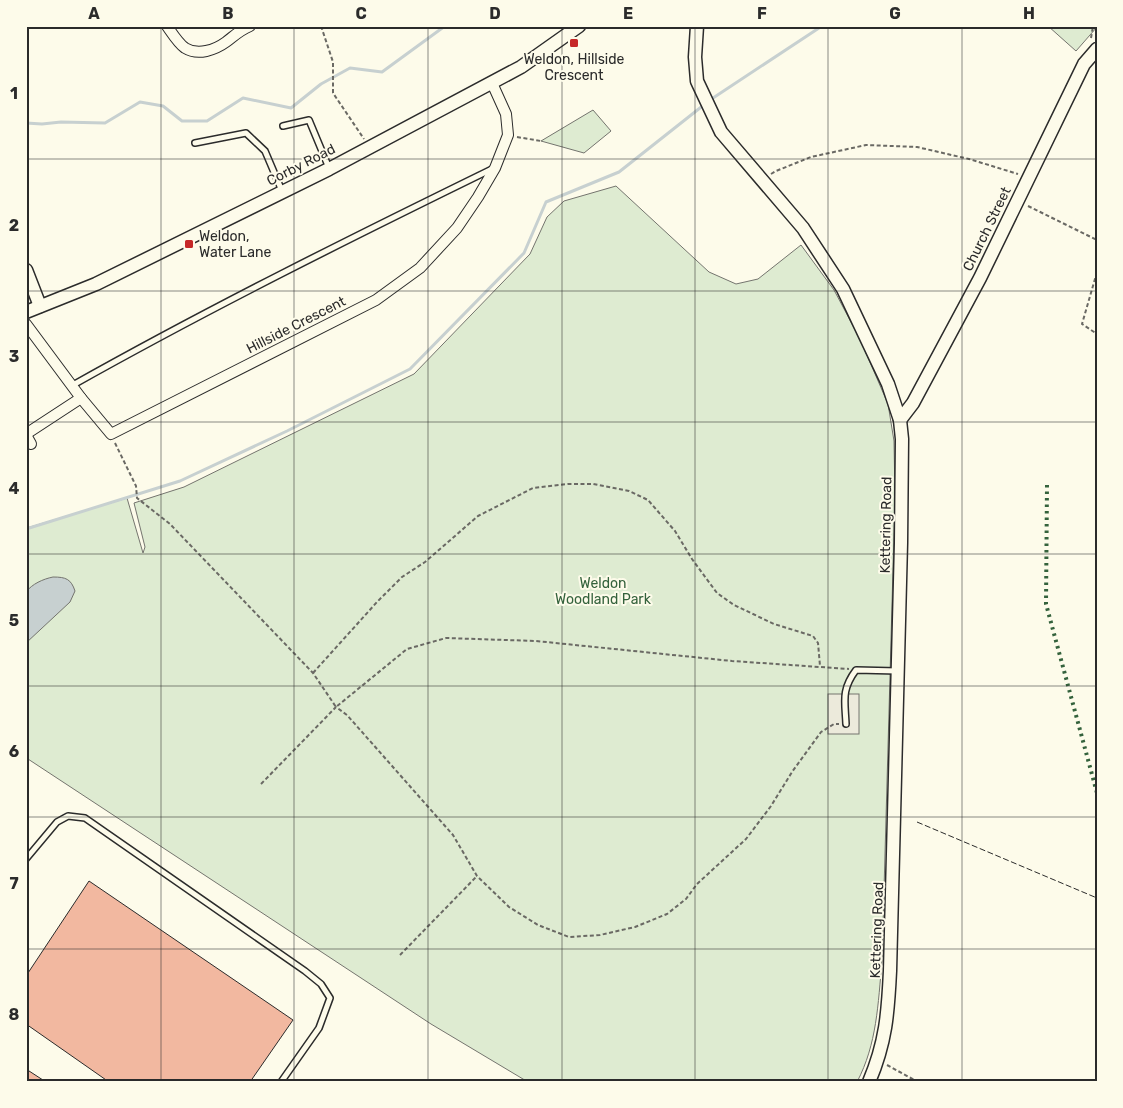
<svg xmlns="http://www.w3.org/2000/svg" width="1123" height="1108" viewBox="0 0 1123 1108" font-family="Rubik,sans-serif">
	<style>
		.green { fill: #deebd1; stroke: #74746e }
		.parking { fill: #eceadb; stroke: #74746e }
		.water { fill: #c7d0d0; stroke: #74746e }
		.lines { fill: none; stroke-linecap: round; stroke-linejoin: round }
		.stream { stroke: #c7d0d0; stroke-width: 3 }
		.building { fill: #f2b8a0; stroke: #2b2b2b }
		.service-casing { stroke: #2b2b2b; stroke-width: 8 }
		.minor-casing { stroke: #2b2b2b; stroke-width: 12 }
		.tertiary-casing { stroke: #2b2b2b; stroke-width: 15 }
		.path { stroke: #6a6964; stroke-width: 2; stroke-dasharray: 4 2.5; stroke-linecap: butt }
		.service { stroke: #fdfbea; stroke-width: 5 }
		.minor { stroke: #fdfbea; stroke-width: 10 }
		.tertiary { stroke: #fdfbea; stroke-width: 12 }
		.hedge { stroke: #34623c; stroke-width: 4; stroke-dasharray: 2.5 4; stroke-linecap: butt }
		.fence { stroke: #2b2b2b; stroke-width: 1; stroke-dasharray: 6 2.5; stroke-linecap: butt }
		.grid { fill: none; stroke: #2b2b2b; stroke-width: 1; stroke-opacity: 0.55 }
		.poi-dot { fill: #c62828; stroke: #fdfbea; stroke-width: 2 }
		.labels { text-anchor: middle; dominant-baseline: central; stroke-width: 4; stroke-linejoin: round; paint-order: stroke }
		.poi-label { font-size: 14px; fill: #2b2b2b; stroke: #fdfbea }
		.street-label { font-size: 14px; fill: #2b2b2b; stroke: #fdfbea }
		.park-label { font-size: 14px; fill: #34623c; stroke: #fdfbea }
		.neatline { fill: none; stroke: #2b2b2b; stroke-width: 2 }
		.grid-label { font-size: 16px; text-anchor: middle; font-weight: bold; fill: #2b2b2b }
	</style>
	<rect width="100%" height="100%" fill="#fdfbea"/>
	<!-- green -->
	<g class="green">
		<polygon points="1048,26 1097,26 1097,27 1076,51"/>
		<polygon points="593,110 611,131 584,153 541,141"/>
		<path d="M616,186L709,272L736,284L758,279L801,245L834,290L860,339L888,404L894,441L895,497L882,961C878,1004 877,1044 857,1082H528L431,1024L28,759L26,761L27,528L127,498L143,553L145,547L134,503L184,487L414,374L530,254L547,217L564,201Z"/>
	</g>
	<!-- parking -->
	<rect class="parking" x="828" y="694" width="31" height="40"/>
	<!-- water -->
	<path class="water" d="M53,577C66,577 71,579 75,591L70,602L26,643V592C32,584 43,579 53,577Z"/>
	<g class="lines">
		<!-- stream -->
		<g class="stream">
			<polyline points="710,100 822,26"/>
			<polyline points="26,123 42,124 61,122 105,123 140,102 163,106 182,121 207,121 243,98 291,108 321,84 350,68 382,72 445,26"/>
			<polyline points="26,529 180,481 287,431 410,369 524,253 546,202 619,172 705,104"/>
		</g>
	</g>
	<!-- building -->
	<g class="building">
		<polygon points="89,881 293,1020 250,1082 109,1082 26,1024 26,976"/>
		<polygon points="26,1069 46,1082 26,1082"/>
	</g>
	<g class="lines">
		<defs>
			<g id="service">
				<polyline points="283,126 309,120 329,168"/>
				<polyline points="195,143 246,133 265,151 282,191"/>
				<path d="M73,385C210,308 351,238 492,169"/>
				<path d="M846,724C845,701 841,690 856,670L898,671"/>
				<polyline points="26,859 57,822 68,816 85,818 305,971 321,984 330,998 319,1028 281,1082"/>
			</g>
			<g id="minor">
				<path d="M167,26C172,33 178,43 185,48C198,56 215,50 226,42C234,36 240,30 250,26"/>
				<polyline points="26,324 81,398 111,434 376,300 420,268 457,228 478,197 495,168 508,135 506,114 492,83"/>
				<polyline points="26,434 81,398"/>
				<polyline points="26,435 31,444"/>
			</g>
			<g id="tertiary">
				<path d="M697,26L695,57L697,81L721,132L803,228L843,289L888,384L900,420L902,439L901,543L890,971C888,1013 886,1042 869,1082"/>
				<polyline points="26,270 40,306"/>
				<polyline points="26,312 96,284 329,169 521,67 579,26"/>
				<polyline points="900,420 913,403 980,278 1084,64 1097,49"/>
			</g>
		</defs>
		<!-- service casing -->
		<use href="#service" class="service-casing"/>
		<!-- minor casing -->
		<use href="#minor" class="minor-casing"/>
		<!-- tertiary casing -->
		<use href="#tertiary" class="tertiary-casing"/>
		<!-- path -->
		<g class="path">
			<polyline points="321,26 333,62 333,93 364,139"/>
			<polyline points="1091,38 1093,26"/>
			<polyline points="517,137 541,141"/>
			<polyline points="771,174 776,171 811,157 866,145 917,147 969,159 1018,174"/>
			<polyline points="1028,206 1097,240"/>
			<polyline points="1097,272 1082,324 1097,334"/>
			<polyline points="115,443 136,486 137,498 170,524 313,673 336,707 407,649 446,638 536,641 732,661 849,669"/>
			<polyline points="313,673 377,602 402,577 425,562 478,516 533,488 568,484 593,484 629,491 648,500 675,531 692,559 717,593 734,605 774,624 813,636 818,643 820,666"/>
			<polyline points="261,784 336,707 347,715 453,835 477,876 509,907 538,925 569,937 600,935 635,927 667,914 686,899 697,884 746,839 771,806 792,772 821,732 834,724 839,724"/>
			<polyline points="400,955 477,876"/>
			<polyline points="887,1065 918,1082"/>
		</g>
		<!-- service -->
		<use href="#service" class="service"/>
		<!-- minor -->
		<use href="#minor" class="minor"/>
		<!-- tertiary -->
		<use href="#tertiary" class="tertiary"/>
		<!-- hedge -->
		<polyline class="hedge" points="1047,485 1046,604 1097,793"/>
		<!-- fence -->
		<polyline class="fence" points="917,822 1097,898"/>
	</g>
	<!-- grid -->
	<path class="grid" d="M161,26V1082M294,26V1082M428,26V1082M562,26V1082M695,26V1082M828,26V1082M962,26V1082M26,159H1097M26,291H1097M26,422H1097M26,554H1097M26,686H1097M26,817H1097M26,949H1097"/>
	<!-- markers -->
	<g class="poi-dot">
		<rect x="569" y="38" width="10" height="10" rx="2.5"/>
		<rect x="184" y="239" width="10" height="10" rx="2.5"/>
	</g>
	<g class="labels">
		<!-- poi labels -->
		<g class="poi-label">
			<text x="574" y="59">Weldon, Hillside<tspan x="574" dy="16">Crescent</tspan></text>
			<text x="199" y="236" text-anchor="start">Weldon,<tspan x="199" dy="16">Water Lane</tspan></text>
		</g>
		<!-- street labels -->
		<g class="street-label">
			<text transform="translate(301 165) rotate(-27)">Corby Road</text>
			<text transform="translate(987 229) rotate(-64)">Church Street</text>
			<text transform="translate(296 325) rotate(-27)">Hillside Crescent</text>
			<text transform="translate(886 525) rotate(-89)">Kettering Road</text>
			<text transform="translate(877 930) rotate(-88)">Kettering Road</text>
		</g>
		<!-- park labels -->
		<g class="park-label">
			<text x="603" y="583">Weldon<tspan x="603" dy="16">Woodland Park</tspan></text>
		</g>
	</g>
	<!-- border -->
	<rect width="1123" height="1108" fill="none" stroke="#fdfbea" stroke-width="55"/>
	<rect x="28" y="28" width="1068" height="1052" class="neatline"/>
	<g class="grid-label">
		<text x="94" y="19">A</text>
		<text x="228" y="19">B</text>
		<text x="361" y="19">C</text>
		<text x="495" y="19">D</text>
		<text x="628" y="19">E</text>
		<text x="762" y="19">F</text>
		<text x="895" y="19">G</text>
		<text x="1029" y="19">H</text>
		<text x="14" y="99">1</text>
		<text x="14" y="231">2</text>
		<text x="14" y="362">3</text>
		<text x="14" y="494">4</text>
		<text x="14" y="626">5</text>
		<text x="14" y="757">6</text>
		<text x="14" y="889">7</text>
		<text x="14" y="1020">8</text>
	</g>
</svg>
